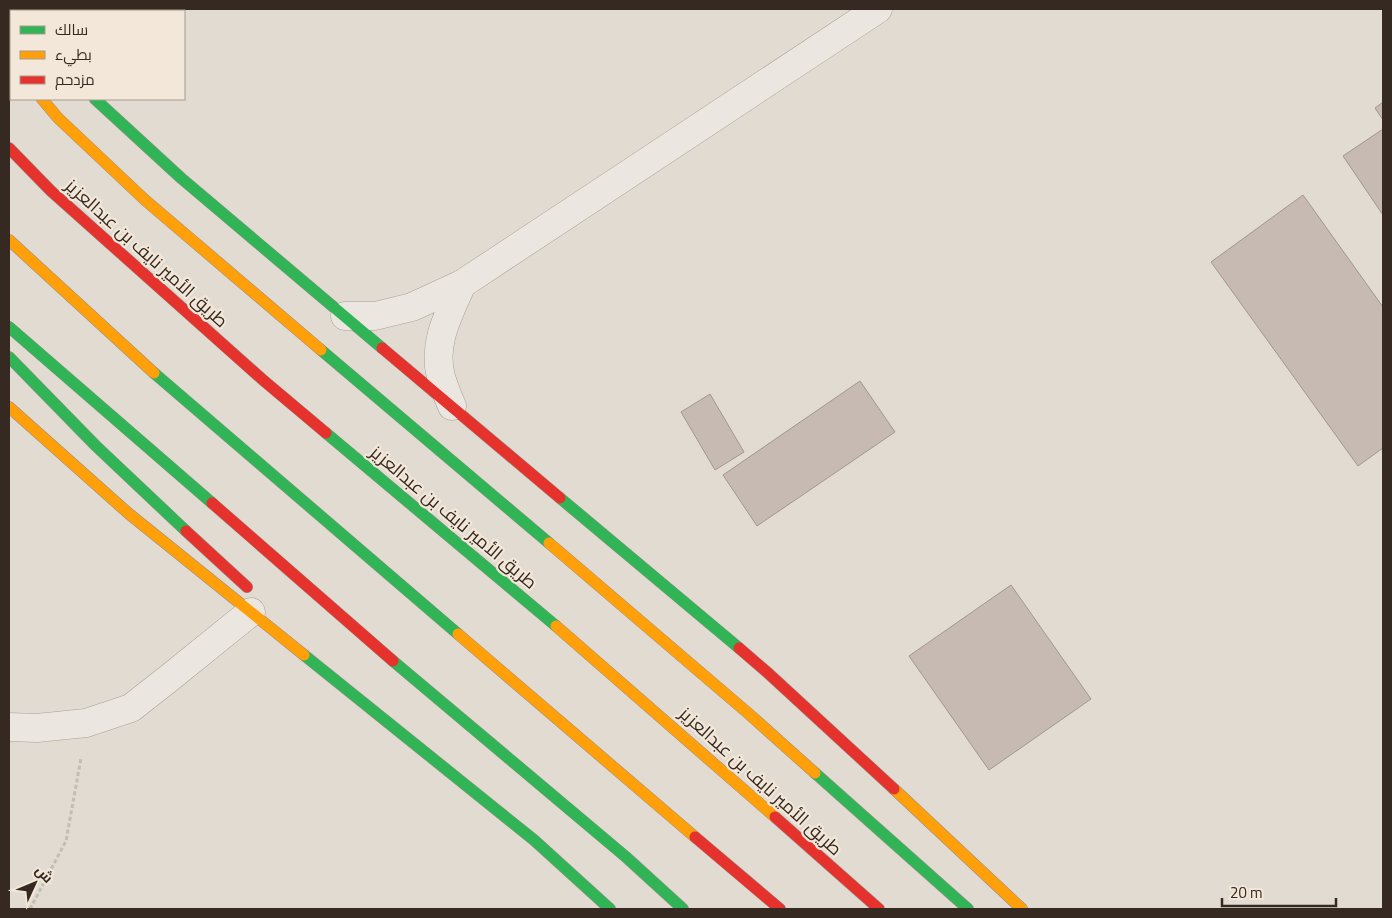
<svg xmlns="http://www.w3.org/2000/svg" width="1392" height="918" viewBox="0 0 1392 918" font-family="Georgia,Cairo,serif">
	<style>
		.building { fill: #c6bab2; stroke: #a29790 }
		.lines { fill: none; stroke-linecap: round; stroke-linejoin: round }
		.street-casing { stroke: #a8a099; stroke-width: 29 }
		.fast-casing { stroke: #979089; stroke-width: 12 }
		.slow-casing { stroke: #979089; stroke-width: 12 }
		.jam-casing { stroke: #979089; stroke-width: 12 }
		.path { stroke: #c3bdb8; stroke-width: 3; stroke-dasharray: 4 2.5; stroke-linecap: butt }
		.street { stroke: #ebe7e0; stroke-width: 28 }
		.fast { stroke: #30b455; stroke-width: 11 }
		.slow { stroke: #ff9f0a; stroke-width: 11 }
		.jam { stroke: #e5322d; stroke-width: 11 }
		.labels { text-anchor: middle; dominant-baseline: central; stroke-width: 4.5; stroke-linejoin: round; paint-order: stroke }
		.street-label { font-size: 18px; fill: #362921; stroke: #f2e7d8 }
	</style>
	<rect width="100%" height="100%" fill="#e2dbd1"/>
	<!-- building -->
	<g class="building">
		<polygon points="1383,102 1383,120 1375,108"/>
		<polygon points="1383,129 1383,215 1343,156"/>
		<polygon points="1303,195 1383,307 1383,448 1358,466 1211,262"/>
		<polygon points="860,381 895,432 757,526 723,475"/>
		<polygon points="710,394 744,452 715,470 681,412"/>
		<polygon points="1011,585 1091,699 989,770 909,656"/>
	</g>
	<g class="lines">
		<defs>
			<g id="street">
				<polyline points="462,284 878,9"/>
				<path d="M345,316H375L412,307L462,284C449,314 432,343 441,377C444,387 448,397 452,406"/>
				<polyline points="9,727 37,728 86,723 131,708 168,679 251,612"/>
			</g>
			<g id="fast">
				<polyline points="95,99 181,178 382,348"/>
				<polyline points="9,327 212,503"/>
				<polyline points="321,350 549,543"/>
				<polyline points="9,357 96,446 186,531"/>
				<polyline points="154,373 458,634"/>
				<polyline points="326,433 556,626"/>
				<polyline points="560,498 739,648"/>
				<polyline points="304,655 534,840 610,909"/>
				<polyline points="393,661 626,857 683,909"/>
				<polyline points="815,773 968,909"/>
			</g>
			<g id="slow">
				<polyline points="42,99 58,118 145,200 321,350"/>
				<polyline points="9,240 154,373"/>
				<polyline points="9,407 128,513 304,655"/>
				<polyline points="549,543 749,714 815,773"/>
				<polyline points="556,626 775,817"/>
				<polyline points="458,634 695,837"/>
				<polyline points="894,789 1022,909"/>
			</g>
			<g id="jam">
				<polyline points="12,9 14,11"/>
				<polyline points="9,59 11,62"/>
				<polyline points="9,148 51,191 263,380 326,433"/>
				<polyline points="382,348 560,498"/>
				<polyline points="212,503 393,661"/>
				<polyline points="186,531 247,587"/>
				<polyline points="739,648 768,673 894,789"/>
				<polyline points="775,817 879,909"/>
				<polyline points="695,837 780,909"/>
			</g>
		</defs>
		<!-- street casing -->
		<use href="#street" class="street-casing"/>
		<!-- fast casing -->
		<use href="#fast" class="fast-casing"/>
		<!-- slow casing -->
		<use href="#slow" class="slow-casing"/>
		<!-- jam casing -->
		<use href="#jam" class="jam-casing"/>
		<!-- path -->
		<polyline class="path" points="30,909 66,841 81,758"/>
		<!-- street -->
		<use href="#street" class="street"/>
		<!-- fast -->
		<use href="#fast" class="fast"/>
		<!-- slow -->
		<use href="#slow" class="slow"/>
		<!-- jam -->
		<use href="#jam" class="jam"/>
	</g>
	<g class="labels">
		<!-- street labels -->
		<g class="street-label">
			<text transform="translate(147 253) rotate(42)">طريق الأمير نايف بن عبدالعزيز</text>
			<text transform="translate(454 517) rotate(40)">طريق الأمير نايف بن عبدالعزيز</text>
			<text transform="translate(761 781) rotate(42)">طريق الأمير نايف بن عبدالعزيز</text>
		</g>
	</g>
	<!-- border -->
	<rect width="1392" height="918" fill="none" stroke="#362921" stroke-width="20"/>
	<!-- legend -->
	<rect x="10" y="10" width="175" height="90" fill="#f2e7d8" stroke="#a79b8f"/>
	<rect x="20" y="26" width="25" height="8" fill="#30b455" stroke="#a79b8f"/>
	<text x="55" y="35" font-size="15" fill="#362921">سالك</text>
	<rect x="20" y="51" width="25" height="8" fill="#ff9f0a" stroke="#a79b8f"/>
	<text x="55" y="60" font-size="15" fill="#362921">بطيء</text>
	<rect x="20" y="76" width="25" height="8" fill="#e5322d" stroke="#a79b8f"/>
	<text x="55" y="85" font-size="15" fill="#362921">مزدحم</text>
	<!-- north arrow -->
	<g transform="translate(35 883) rotate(46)" stroke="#f2e7d8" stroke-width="4" paint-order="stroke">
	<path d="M0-4L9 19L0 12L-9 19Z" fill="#362921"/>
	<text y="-8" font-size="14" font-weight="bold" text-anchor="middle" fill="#362921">ش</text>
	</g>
	<!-- scale -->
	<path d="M1222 898v8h114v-8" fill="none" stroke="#362921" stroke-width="2.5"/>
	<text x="1230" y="898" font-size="15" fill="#362921" stroke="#f2e7d8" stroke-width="4" paint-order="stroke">20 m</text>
</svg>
